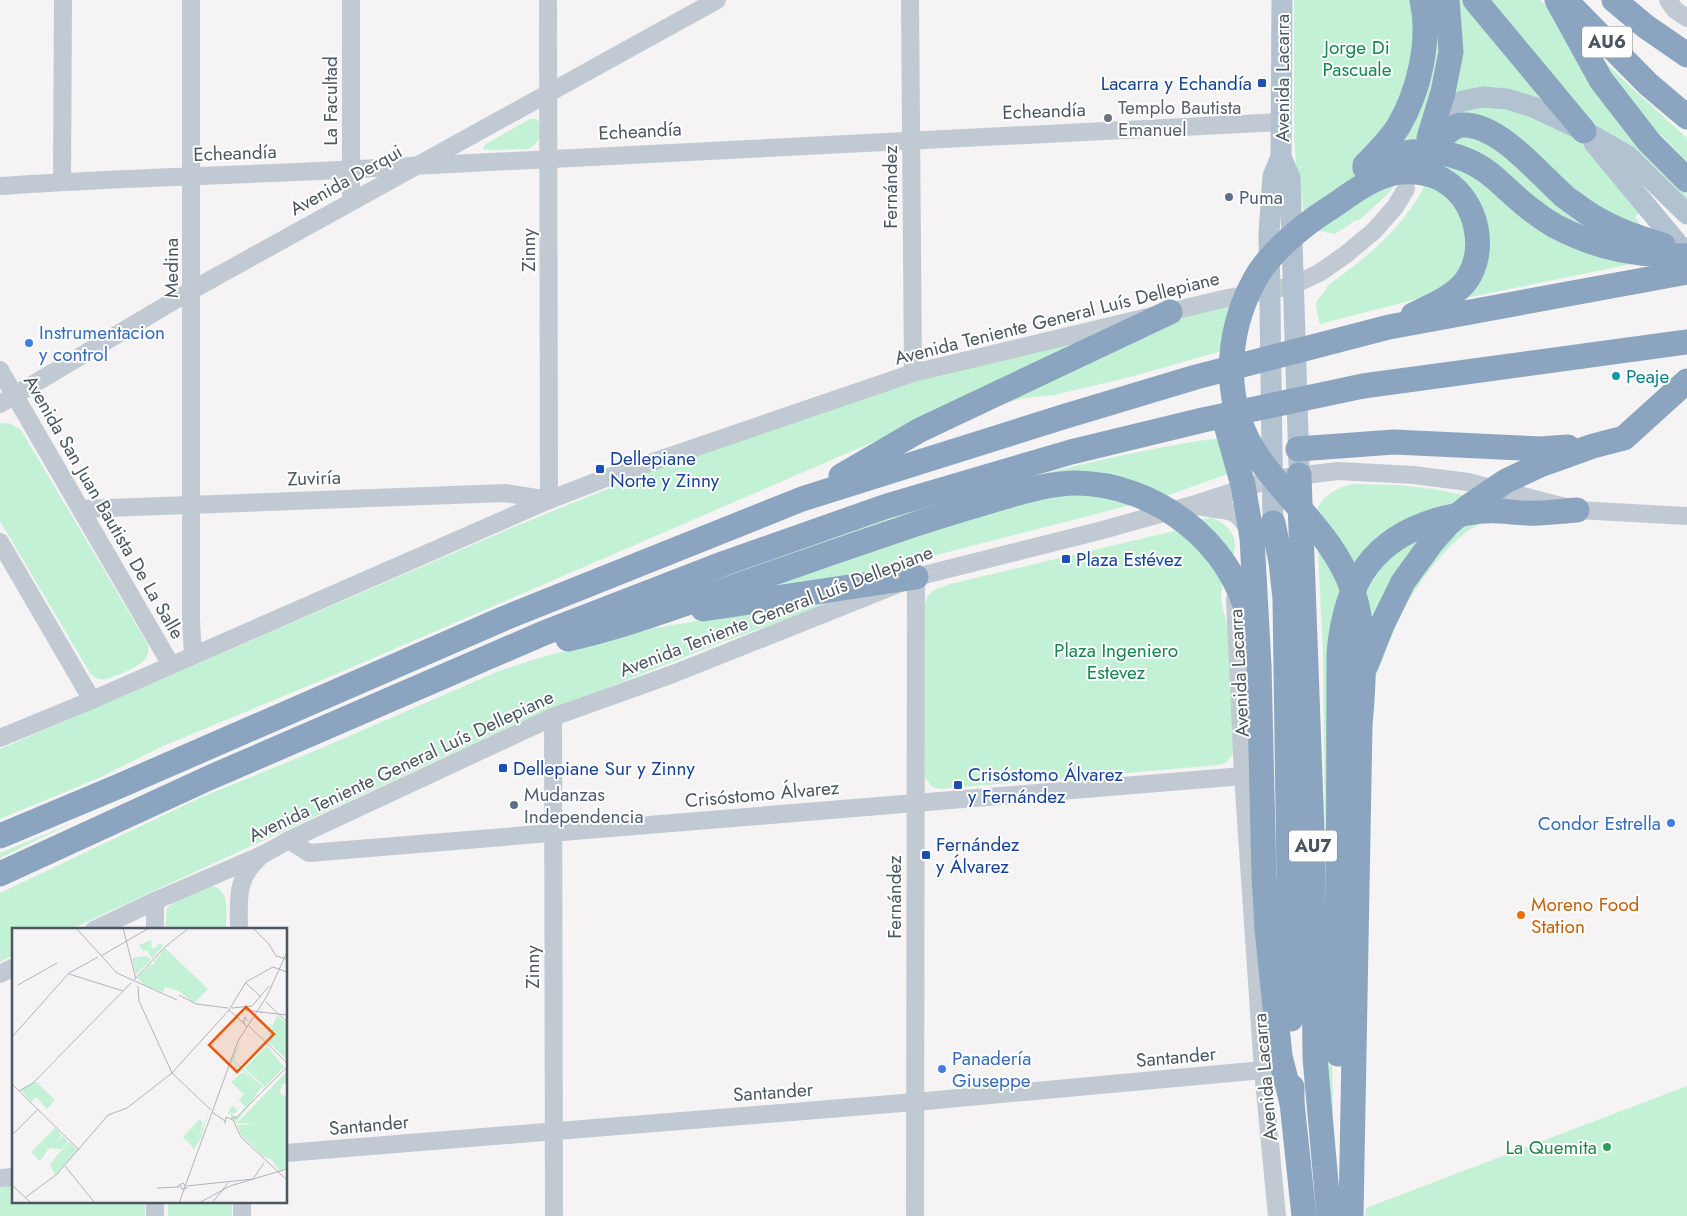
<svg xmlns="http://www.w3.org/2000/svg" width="1687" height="1216" viewBox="0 0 1687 1216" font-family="Jost,sans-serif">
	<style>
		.green { fill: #c3f1d5 }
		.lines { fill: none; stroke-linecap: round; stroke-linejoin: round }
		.minor { stroke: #c1cad2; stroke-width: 18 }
		.major { stroke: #b3c2d1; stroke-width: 21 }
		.highway { stroke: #8ba5c1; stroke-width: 25 }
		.transit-dot { fill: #1a4fb4; stroke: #fff; stroke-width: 2 }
		.worship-dot { fill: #6b7280; stroke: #fff; stroke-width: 2 }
		.service-dot { fill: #5c6f8a; stroke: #fff; stroke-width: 2 }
		.shop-dot { fill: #3f7fe0; stroke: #fff; stroke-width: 2 }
		.culture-dot { fill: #0f9aa8; stroke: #fff; stroke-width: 2 }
		.food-dot { fill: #e8710a; stroke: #fff; stroke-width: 2 }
		.leisure-dot { fill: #2e9e5b; stroke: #fff; stroke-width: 2 }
		.labels { text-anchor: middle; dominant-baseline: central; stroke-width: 4; stroke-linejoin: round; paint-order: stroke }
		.shield { fill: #fff; stroke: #808990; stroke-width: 1 }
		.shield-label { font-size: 18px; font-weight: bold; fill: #4a5661 }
		.park-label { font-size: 19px; fill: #17864f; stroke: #fff }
		.street-label { font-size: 19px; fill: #4a5661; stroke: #fff }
		.transit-label { font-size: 19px; fill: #164399; stroke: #fff; text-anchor: start }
		.worship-label { font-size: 19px; fill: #5b616d; stroke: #fff; text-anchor: start }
		.service-label { font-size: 19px; fill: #4e5e75; stroke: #fff; text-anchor: start }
		.shop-label { font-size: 19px; fill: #366cbe; stroke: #fff; text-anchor: start }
		.culture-label { font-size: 19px; fill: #0d838f; stroke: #fff; text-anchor: start }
		.food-label { font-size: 19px; fill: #c56008; stroke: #fff; text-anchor: start }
		.leisure-label { font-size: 19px; fill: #27864d; stroke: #fff; text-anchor: end }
		.inset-road { fill: none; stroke: #b1b4b9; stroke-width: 1 }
		.view { fill: #e8590c; fill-opacity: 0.15; stroke: #e8590c; stroke-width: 2.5 }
		.inset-edge { fill: none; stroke: #4a5661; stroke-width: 2.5 }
	</style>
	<rect width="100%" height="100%" fill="#f5f3f3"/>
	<!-- green -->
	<g class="green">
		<polygon points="1294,0 1414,0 1417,23 1401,105 1371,148 1351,165 1371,194 1396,183 1389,193 1358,221 1356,220 1335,234 1314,230 1305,218 1296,163 1294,137"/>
		<polygon points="1431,0 1441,0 1449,137 1477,136 1599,229 1577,228 1519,189 1398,147"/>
		<polygon points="1454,0 1462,0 1552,104 1448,96"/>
		<polygon points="1482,0 1540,0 1633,89 1687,138 1687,162 1660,134 1642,150 1687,195 1687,200 1639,152 1587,125"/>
		<polygon points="1473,105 1517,110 1583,142 1640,212 1635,217 1645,231 1627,225 1459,117 1463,110"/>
		<path d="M530,119H537C544,130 540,144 528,149L485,150L483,148L486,144Z"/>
		<polygon points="1403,161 1455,165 1632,264 1456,300 1485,228"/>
		<path d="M1425,185L1436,189L1459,210L1469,238L1463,265L1448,285L1421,298L1320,324L1317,313L1316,302L1326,290L1327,286C1366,258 1403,229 1425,185Z"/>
		<polygon points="1237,302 1246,344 1134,376 1055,395 1024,398 1002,404 1145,328"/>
		<polygon points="1079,340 1080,344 934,415 873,442 320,681 163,746 101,777 0,819 0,749 507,530 592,495 688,458 900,386 975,365"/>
		<path d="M2,423L11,424L21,430L147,643C149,648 149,653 146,658C141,666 113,678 104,679C98,680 94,677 90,673L0,521V424Z"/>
		<path d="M1257,433L1233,472L1166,496L839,580L727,599L841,557L1106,478L697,587C775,555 855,528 936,504C1042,472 1146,446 1257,433Z"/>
		<path d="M1352,484L1398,485L1434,489L1496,502L1368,556L1332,1046L1333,1111L1331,1118L1327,1066L1323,651L1316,511C1323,496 1336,488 1352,484Z"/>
		<path d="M1212,518C1222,522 1230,527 1234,538C1239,552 1222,578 1221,596C1221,609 1228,621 1229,634C1231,671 1232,708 1234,745L1233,753L1227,762L1219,765L939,789L931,786L925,777L924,614C926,592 930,591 950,584L1174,531L1201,519Z"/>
		<path d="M1489,519C1482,523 1473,527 1466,532C1441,552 1415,586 1401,615C1390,637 1383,660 1373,683L1380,654L1376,613L1352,621L1362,584L1399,542Z"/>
		<polygon points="855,595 720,643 518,723 69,930 14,930 14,955 0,962 0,893 202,797 317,750 499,671 539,658 655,628"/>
		<polygon points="70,824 0,858 0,853"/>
		<path d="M210,886C231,887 226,915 226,930H165L167,908L176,901Z"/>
		<polygon points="1687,1086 1687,1216 1365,1216 1366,1208"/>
		<polygon points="14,1186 14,1202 145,1202 145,1216 0,1216 0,1187"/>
		<rect x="168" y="1202" width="64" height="14"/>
	</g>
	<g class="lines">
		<!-- minor -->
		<g class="minor">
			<polyline points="191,0 191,621 193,655"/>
			<polyline points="351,0 351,201"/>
			<polyline points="910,0 913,373"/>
			<polyline points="1668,0 1675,10 1687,18"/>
			<polyline points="62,181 63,0"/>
			<path d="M0,186C137,176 275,175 412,166C702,149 992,135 1281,122"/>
			<polyline points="0,370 171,665"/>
			<polyline points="0,404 192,290 717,0"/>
			<polyline points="1196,506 1229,511 1236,514 1247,526"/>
			<polyline points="81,509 505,493 549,500 548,0"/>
			<polyline points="0,542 92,700"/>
			<polyline points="1235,599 1243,776 1263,1070 1277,1216"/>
			<polyline points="553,717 554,1216"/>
			<polyline points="0,738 92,700 549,500 603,479 913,373 1223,299 1292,286 1319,273 1345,255 1374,231 1395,207 1406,189"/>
			<path d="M289,840L309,853C621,828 932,801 1243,776"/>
			<polyline points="155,901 155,930"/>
			<polyline points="94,930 155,901 264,854 289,840 553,717 673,674 916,577 1099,531 1192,505 1272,479 1338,471 1414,475 1468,482 1577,510 1687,516"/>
			<path d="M239,930C239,902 235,879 258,859"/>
			<polyline points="0,974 14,967"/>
			<polyline points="286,1153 915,1102 1263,1070"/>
			<polyline points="0,1178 14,1177"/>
			<polyline points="242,1202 242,1216"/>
			<polyline points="155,1216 155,1202"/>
			<polyline points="915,1216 916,577"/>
		</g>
		<!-- major -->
		<g class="major">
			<polyline points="1282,0 1281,157 1290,178 1299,465"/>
			<polyline points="1433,131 1453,106 1462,101 1483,97 1507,99 1533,107 1584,131 1628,156 1687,214"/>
			<polyline points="1594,143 1687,255"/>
			<polyline points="1273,523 1269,234 1273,176 1281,157"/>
		</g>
		<!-- highway -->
		<g class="highway">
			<polyline points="1475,0 1584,131"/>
			<polyline points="1557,0 1601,80 1649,142 1687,180"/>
			<polyline points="1614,0 1645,26 1687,55"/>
			<polyline points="1568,3 1648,84 1687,117"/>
			<polyline points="1429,138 1443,92 1451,52 1447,0"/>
			<path d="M1438,141C1445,134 1453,125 1463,125C1499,124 1539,174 1564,196C1570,201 1577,205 1583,210C1607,227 1634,237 1663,245"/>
			<path d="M1365,165C1377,153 1389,141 1398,127C1419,92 1431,40 1422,0"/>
			<path d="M1365,168C1376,163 1388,157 1400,154C1433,146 1471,156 1496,179C1515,196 1532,213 1555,226C1601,250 1636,255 1687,256"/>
			<polyline points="1225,421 1243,485 1252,538 1259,666 1264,876 1267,929 1280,1056 1292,1103"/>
			<polyline points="1298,449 1394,442 1540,449 1568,447"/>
			<polyline points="1299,475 1313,859 1315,1058 1329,1216"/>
			<polyline points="841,476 920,430 1170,312"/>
			<polyline points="1273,523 1281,562 1285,599 1291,1019"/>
			<polyline points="703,609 916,577"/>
			<path d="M568,639C619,628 669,609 719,592C784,569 848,547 913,525C940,516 967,508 994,500C1021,492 1049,483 1077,483C1155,484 1232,542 1249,620"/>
			<polyline points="1366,665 1382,625 1403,582 1432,542 1448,524 1469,506 1506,481 1540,465 1593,446 1624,438 1687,381"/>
			<polyline points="0,836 117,787 505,618 802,499 1066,416 1196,377 1389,327 1687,272"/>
			<polyline points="0,874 211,777 544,633 725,563 887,506 1071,452 1203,420 1363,386 1687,342"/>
			<path d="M1338,1054L1339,653C1345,582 1373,536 1445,518C1459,515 1472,511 1486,511C1500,510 1514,513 1528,513C1544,514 1561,511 1577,510"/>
			<polyline points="1292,1087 1292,1103 1304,1216"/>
			<path d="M1351,1216L1360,725C1364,681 1367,634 1353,591C1336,539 1291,504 1260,460C1222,408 1224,337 1254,281C1268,254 1302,226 1327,210C1347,197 1370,178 1394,173C1410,170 1432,172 1446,182C1477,202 1488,250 1466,281C1454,297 1431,306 1413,315"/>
		</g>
	</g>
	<!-- markers -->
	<g class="transit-dot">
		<rect x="1257" y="78" width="10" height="10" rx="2.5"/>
		<rect x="595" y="464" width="10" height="10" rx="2.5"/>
		<rect x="1061" y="554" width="10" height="10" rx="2.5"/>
		<rect x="498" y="763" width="10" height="10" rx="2.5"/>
		<rect x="953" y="780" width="10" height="10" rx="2.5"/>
		<rect x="921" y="850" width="10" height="10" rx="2.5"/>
	</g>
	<circle class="worship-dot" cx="1108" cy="118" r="5"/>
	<g class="service-dot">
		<circle cx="1229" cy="197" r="5"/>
		<circle cx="514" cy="805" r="5"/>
	</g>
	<g class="shop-dot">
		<circle cx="29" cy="343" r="5"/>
		<circle cx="1671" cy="823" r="5"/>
		<circle cx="942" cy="1069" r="5"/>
	</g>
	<circle class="culture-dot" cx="1616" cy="376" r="5"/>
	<circle class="food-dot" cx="1521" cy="915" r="5"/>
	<circle class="leisure-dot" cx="1607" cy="1147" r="5"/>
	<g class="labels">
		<!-- shield labels -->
		<g class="shield">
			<rect x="1582" y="26.5" width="50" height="31" rx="4"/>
			<rect x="1289" y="830.5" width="48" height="31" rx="4"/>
		</g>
		<g class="shield-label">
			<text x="1607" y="42">AU6</text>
			<text x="1313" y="846">AU7</text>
		</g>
		<!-- park labels -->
		<g class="park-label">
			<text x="1357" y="47">Jorge Di<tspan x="1357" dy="22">Pascuale</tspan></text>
			<text x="1116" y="650">Plaza Ingeniero<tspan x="1116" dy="22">Estevez</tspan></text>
		</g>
		<!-- street labels -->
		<g class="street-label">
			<text transform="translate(1282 78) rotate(-90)">Avenida Lacarra</text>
			<text transform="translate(330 101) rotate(-90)">La Facultad</text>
			<text transform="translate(1044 111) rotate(-2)">Echeandía</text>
			<text transform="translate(640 131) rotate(-3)">Echeandía</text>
			<text transform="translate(235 153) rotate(-2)">Echeandía</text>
			<text transform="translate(346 180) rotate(-29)">Avenida Derqui</text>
			<text transform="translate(890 187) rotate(-90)">Fernández</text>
			<text transform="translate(528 250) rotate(-90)">Zinny</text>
			<text transform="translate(171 268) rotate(-90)">Medina</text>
			<text transform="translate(1057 318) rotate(-14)">Avenida Teniente General Luís Dellepiane</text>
			<text transform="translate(314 478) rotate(-2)">Zuviría</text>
			<text transform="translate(104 507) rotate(60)">Avenida San Juan Bautista De La Salle</text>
			<text transform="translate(776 611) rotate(-21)">Avenida Teniente General Luís Dellepiane</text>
			<text transform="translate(1239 673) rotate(-93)">Avenida Lacarra</text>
			<text transform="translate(401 766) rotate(-25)">Avenida Teniente General Luís Dellepiane</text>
			<text transform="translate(762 794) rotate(-5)">Crisóstomo Álvarez</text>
			<text transform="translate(894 897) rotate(-90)">Fernández</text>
			<text transform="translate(532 967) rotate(-90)">Zinny</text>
			<text transform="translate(1176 1057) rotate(-5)">Santander</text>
			<text transform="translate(1265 1077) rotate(-95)">Avenida Lacarra</text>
			<text transform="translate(773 1092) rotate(-4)">Santander</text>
			<text transform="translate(369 1125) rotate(-5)">Santander</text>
		</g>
		<!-- transit labels -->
		<g class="transit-label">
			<text x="1252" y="83" text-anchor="end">Lacarra y Echandía</text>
			<text x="610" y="458">Dellepiane<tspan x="610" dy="22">Norte y Zinny</tspan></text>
			<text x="1076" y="559">Plaza Estévez</text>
			<text x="513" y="768">Dellepiane Sur y Zinny</text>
			<text x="968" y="774">Crisóstomo Álvarez<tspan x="968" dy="22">y Fernández</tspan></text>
			<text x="936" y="844">Fernández<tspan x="936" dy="22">y Álvarez</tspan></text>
		</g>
		<!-- worship labels -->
		<g class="worship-label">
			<text x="1118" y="107">Templo Bautista<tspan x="1118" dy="22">Emanuel</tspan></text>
		</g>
		<!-- service labels -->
		<g class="service-label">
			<text x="1239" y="197">Puma</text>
			<text x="524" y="794">Mudanzas<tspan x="524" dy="22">Independencia</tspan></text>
		</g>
		<!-- shop labels -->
		<g class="shop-label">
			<text x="39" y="332">Instrumentacion<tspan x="39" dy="22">y control</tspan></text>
			<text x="1661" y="823" text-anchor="end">Condor Estrella</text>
			<text x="952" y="1058">Panadería<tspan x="952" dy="22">Giuseppe</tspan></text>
		</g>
		<!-- culture labels -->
		<g class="culture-label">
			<text x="1626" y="376">Peaje</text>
		</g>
		<!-- food labels -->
		<g class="food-label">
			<text x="1531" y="904">Moreno Food<tspan x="1531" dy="22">Station</tspan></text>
		</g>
		<!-- leisure labels -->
		<g class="leisure-label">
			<text x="1597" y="1147">La Quemita</text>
		</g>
	</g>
	<!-- overview -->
	<g transform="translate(12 928)">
		<rect width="275" height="275" fill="#f5f3f3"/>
		<path d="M139,12L140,17L135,22L139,19L142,21L148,15L151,18L140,31L135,22L131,23L127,17ZM153,20L196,61L182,75L167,63L153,59L151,64L132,57L125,49L139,36L143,37L142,34ZM134,28L139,32L124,46L120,30ZM265,87L275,96V132L255,113L261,99L259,100H256L260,98L257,96L261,97ZM230,111L222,132L253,161L249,160L224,195L217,185L215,188L218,181L230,166L221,178L225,182L229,178L222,186L217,184L225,190L234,180L227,172L232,166L219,154L231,144L246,157L229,141L217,153L228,140L221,133L218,143L220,130ZM255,118L272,139L253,159L233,140ZM275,143V156H271L268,162L269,167L275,168V240L268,244L260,232L251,228L230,208L225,197L244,196L225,195ZM23,153L43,172L35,181L24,169L19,174L9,162ZM197,183L189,210L181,223V219L171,209L188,191L191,194L185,214ZM43,200L50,207L43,215L51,208L56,214L50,221L37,220L28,233L19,224ZM57,214L65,222L43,247L38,236Z" fill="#c3f1d5"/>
		<path class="inset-road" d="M64,0L105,45L165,72M111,0L124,51M241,0L257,16L264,28L275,31M89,28L137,0M57,46L111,63M121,53L153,19L177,0M234,55L249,69M6,57L45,35M126,58L127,73L160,145M167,67L184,76L216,80M254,74L275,94M220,80L240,78L257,58M217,82L233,96M233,82L250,84M248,84L275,87M237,98L275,135M235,99L231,95L233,89L235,93M0,109L57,45L86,29M160,145L199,182M0,156L67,222M7,163L21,155L119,55M200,184L213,193M219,190L225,189L275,139M213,196L214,189L221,192L229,209L275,252M0,207L26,181M53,238L83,275M0,257L19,275M175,258L241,251L252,235M165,259L169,256L171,255L175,260L170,261L168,257M145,260L167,259M14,269L45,246L96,187L115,180L160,145L217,82L234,54L261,39L275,44M167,275L226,113L255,68L275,24M187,275L218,258L275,241M200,275L216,255"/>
		<path class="view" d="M234,79L262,106L225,144L197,117Z"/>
		<rect width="275" height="275" class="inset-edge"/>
	</g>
</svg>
